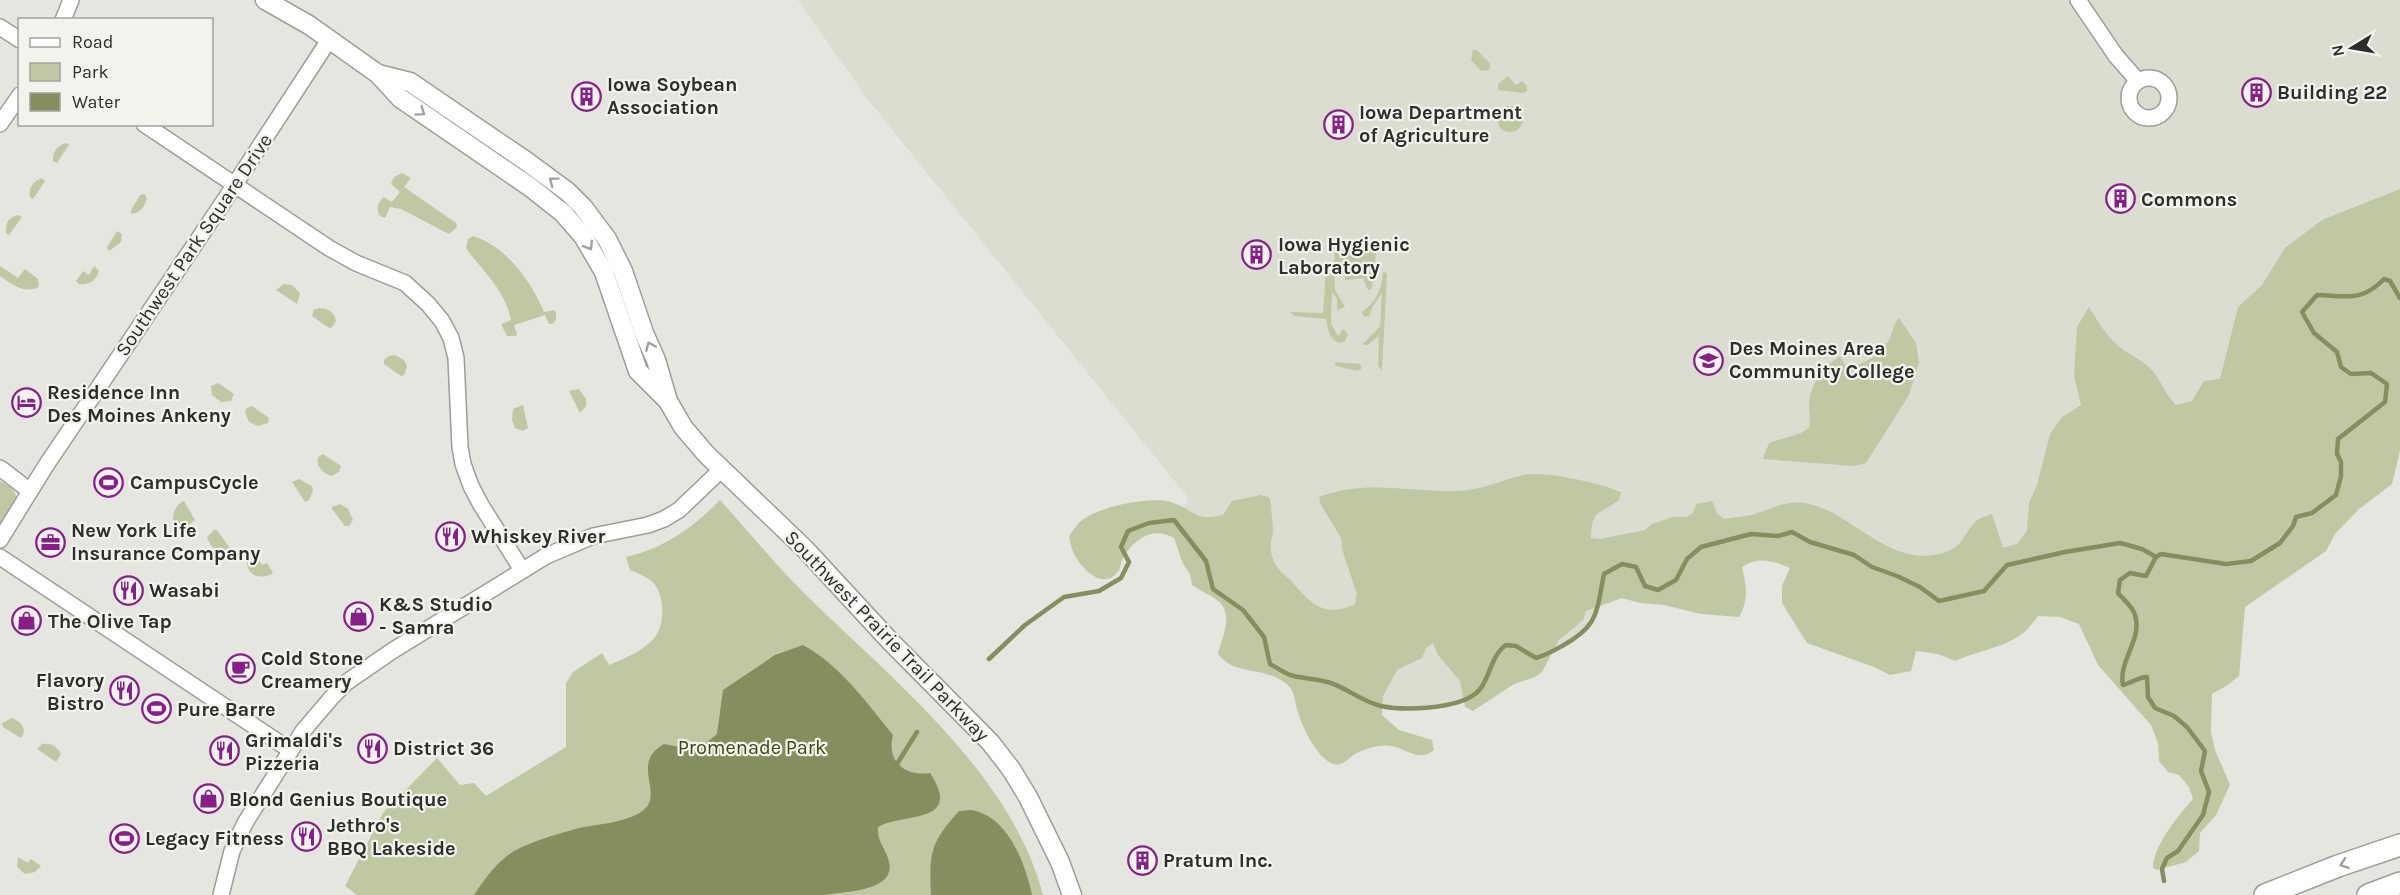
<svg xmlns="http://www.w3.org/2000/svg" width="2400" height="895" viewBox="0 0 2400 895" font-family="Karla,sans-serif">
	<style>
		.built { fill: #daddd0 }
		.green { fill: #c0c7a3 }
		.water { fill: #858e5f }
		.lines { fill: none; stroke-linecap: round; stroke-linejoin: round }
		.stream { stroke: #858e5f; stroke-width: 4.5 }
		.minor-casing { stroke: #9d9e99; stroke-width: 18 }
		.tertiary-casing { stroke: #9d9e99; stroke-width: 21 }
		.secondary-casing { stroke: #9d9e99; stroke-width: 24 }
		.minor { stroke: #fff; stroke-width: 15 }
		.tertiary { stroke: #fff; stroke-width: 18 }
		.secondary { stroke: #fff; stroke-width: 21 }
		.oneway { stroke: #a0a0a0 }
		.labels { text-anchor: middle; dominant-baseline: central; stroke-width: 4.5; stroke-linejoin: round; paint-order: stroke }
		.poi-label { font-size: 20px; font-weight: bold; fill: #2d2d2b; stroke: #f2f3ed; text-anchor: start }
		.street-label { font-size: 20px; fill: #2d2d2b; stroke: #f2f3ed }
		.park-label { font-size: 20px; fill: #3e460e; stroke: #f2f3ed }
	</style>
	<rect width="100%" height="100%" fill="#e5e6e0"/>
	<!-- built -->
	<polygon class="built" points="798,0 2400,0 2400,298 1984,591 1810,542 1600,596 1593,622 1579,637 1475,694 1452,703 1419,710 1379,705 1174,520 1189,499 866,97"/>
	<!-- green -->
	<g class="green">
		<polygon points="1473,50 1477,50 1490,64 1489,70 1481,71 1471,60"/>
		<polygon points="1508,76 1516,85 1522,81 1527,86 1527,91 1523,93 1498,90 1498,84"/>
		<circle cx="1510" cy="119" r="13"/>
		<path d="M66,143L69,145L57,163L53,161C52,152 58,145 66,143Z"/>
		<path d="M402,173L411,178L404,187L456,223L457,227L449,234L401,209L390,207L385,218L380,216C376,208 377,203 384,197L392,202L400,192L391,184L394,177Z"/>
		<path d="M42,178L45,181L33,199L30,197C28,187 34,181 42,178Z"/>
		<path d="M2400,189V451L2392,484L2358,510L2335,534L2326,551L2245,607L2239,676L2226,686L2212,694L2211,732L2215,750L2230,785L2216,815L2200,833L2199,851L2186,862L2157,870L2153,868C2153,846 2178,816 2193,799L2189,787L2179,775L2168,772L2159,761L2158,743L2151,725L2098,665L2079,624L2060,617L2038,616C2033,622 2028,630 2022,634C2003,648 1977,651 1955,661L1938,654L1916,651L1911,671L1890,675L1874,667L1807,643L1782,603V586L1790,568C1773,561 1758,556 1742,567C1746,585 1749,600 1739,617L1701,614L1664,605L1640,603L1622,598L1586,611L1583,620L1559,640L1542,672L1535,677L1514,684L1473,711L1465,707L1460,681L1438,655L1433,643L1426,648L1422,658L1397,670L1383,696L1382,715L1399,730L1432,740L1434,750C1419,763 1406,748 1391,746C1380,744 1364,749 1355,754C1350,757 1345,763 1340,764C1337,765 1333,764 1331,763C1316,756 1301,725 1297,709C1294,697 1295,690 1284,682C1261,666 1235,676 1218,654C1222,636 1235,614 1217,600C1209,594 1200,591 1192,585L1190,574L1183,564L1174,538C1153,525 1132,540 1122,560C1120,565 1121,569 1117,573C1102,590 1081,568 1074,554C1071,548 1070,541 1069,536C1073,531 1076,525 1081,521C1097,507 1150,496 1171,502C1195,510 1194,522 1223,515L1232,501L1261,495L1269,497L1271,503C1271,513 1273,522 1273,532C1272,538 1270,544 1271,551C1273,566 1281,571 1291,581C1311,603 1323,619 1355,604L1357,594L1343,552L1341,538L1320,503L1319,497C1364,479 1409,492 1456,491C1479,491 1500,481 1522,475C1543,470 1601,483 1621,492L1619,500C1599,515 1592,509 1591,538L1600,539L1645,530L1652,524L1673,517H1687L1693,513L1696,504L1712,501L1717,513L1724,519C1734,517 1745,517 1755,514C1774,508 1787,499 1809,504C1854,514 1888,566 1939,554C1963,549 1962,536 1975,522C1979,518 1987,516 1992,514L2003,548L2017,544L2027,531L2029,503L2037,485L2050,434L2062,417L2081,405L2074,375L2077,327L2089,307C2098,322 2107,337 2121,348C2132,357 2146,361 2155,374C2163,385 2165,394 2176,405L2192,401L2204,381L2220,379L2238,307L2262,285L2285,248L2322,220Z"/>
		<path d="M144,194L147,198C145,206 141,213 131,214V210L140,195Z"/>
		<path d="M18,215L22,217L9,235L6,233C5,223 9,217 18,215Z"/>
		<polygon points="117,231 122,234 121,242 109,251 107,247"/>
		<path d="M473,236C507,247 531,281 544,312L554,310L556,313V320L552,324H549L545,315L514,325L517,334L516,336H507L501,324L511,320C505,289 482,271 466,248L468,239Z"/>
		<polygon points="1335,248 1376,250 1375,265 1334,262"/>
		<path d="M0,266L18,278L25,269L38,279L39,287C23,294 13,285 0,276Z"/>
		<path d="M94,266L99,271C96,281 90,285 79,284L76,281L83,271L89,275Z"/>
		<path d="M1326,269H1334L1335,290L1345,307L1337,310V299L1332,292L1331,324L1338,336L1343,329L1348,334L1345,341L1341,343C1329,341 1328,329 1326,319L1294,316L1290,312L1323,313Z"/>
		<polygon points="1345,271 1375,273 1371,290 1368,290 1363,278 1345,280"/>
		<path d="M1383,272L1387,273L1382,370L1378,366L1379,336L1367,345L1363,344L1380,326L1382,293L1372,308L1369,316L1364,317L1362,312C1376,302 1382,289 1383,272Z"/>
		<polygon points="284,284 292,285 300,293 297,304 276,290"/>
		<path d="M319,308C328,308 334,312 336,321L332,327L329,328L312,316L314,310Z"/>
		<path d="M1899,318L1916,343L1919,362L1909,395L1866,463L1854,466L1763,459L1769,443L1801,433L1809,428C1810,421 1810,415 1809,408C1809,385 1822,368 1840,356L1847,368C1865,364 1879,356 1889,340C1893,333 1893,324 1899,318Z"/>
		<polygon points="395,355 404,360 407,366 404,375 401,376 384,364 384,360 389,356"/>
		<polygon points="1336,362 1360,364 1362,368 1358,371 1335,366"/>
		<polygon points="218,383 234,394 231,401 221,402 212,395 211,386"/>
		<polygon points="579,389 586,399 586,406 580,413 569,391"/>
		<polygon points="523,405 528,428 523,431 515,428 512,420 513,409"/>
		<polygon points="252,406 269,418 268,423 258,426 249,422 245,412 247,408"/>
		<path d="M323,454L341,466L339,472L331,476C322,472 316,467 318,457Z"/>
		<polygon points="299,479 312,486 313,491 309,500 305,502 292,482"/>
		<path d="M0,481C28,494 14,508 0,524Z"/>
		<path d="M720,500C748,531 774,563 803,592C890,678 1011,772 1043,895H357L345,886L383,813L437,758L460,785L474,783L486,796L566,747V683L573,672L602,653L609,665C625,658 647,650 657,634C664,623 664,599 657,588C652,578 639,574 630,570L626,557C663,549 694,527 720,500Z"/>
		<path d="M184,501L195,520L189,525L179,526L173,520C173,512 176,504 184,501Z"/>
		<polygon points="340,504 348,509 353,520 349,526 345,526 332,509 332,507"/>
		<path d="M214,530H217L229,547L225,552C216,553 210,546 207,537Z"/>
		<path d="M256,556L262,565L267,563L273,573C263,580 247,577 247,562Z"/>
		<path d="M12,718C21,722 28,729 21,738L3,727L2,723Z"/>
		<path d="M42,744C51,743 57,746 61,754L56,762L37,749Z"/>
		<polygon points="18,857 28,863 31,859 41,866 35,872 25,874 17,867"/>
	</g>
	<!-- water -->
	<g class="water">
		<path d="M803,645C841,666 866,702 893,735C886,761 905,777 930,773C964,825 903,812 878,827C877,841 884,846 888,858C900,892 845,891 824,895H474C483,881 494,866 507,856C521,844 566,831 584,827C602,824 622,822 638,814C670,797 627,765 664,744L685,748L704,744L711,739L717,734L723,690L775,655Z"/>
		<path d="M971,810C1008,816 1025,863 1032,895H931C929,853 930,843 959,811Z"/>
	</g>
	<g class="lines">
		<!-- stream -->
		<g class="stream">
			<path d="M989,659L1025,625L1064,597L1099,591L1121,578L1129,562L1121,547L1128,531L1149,523L1174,520L1206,561L1213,589L1243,610L1264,637L1270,664C1278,668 1286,675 1294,676C1307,679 1319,679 1331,683C1348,689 1363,702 1381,706C1404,711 1455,709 1475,694C1490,683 1489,657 1506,645L1516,646L1536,658C1546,655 1553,651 1562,646C1599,626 1596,613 1604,574L1622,564L1636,567L1645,586L1658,590L1676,580L1687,559L1701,547L1751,534L1778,536L1792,532L1810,542L1854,555L1872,567L1897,576L1920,587L1939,601L1984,591L2007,565L2065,552L2120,543L2142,549L2156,557"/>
			<polyline points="897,764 917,732"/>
			<path d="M2164,881L2162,869L2167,858L2178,851L2203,815L2209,792L2201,771L2205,751L2187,727L2174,716L2155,708L2148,697L2147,677C2138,677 2132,683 2123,685C2118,661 2143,639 2135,615C2133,607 2123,599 2118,593L2120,580L2130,573L2146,576L2156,557L2161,554L2226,564L2251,561L2280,543L2293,526L2296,517L2312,513L2336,495L2341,476V462L2337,454L2338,439L2385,402L2387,384L2371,373L2351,374L2341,367L2337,352L2314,333L2302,312L2317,295C2347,296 2362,302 2384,279L2390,281L2400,298"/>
		</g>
		<defs>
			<g id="minor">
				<polyline points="2078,0 2116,56 2138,81"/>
				<polyline points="63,20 71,0"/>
				<polyline points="0,27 20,40"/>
				<circle cx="2149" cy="98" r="20"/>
				<polyline points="0,124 20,95"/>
				<polyline points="144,124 329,248 356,263 405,283 428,304 442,321 451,338 456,358 460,447 463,464 471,486 481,505 522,570"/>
				<polyline points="0,468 30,491"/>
				<polyline points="0,540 45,467 226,198 329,40"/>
				<polyline points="0,557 290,750"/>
				<polyline points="221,895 232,851 245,823 303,731 332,697 347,682 392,651 546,556 593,536 648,525 664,519 679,510 722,469"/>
			</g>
			<g id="tertiary">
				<polyline points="265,0 309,25 378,74 400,98 530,187 563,213 583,236 604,272 638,371 667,400"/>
				<polyline points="378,74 410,82 526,161 568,192 583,207 607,239 623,271 644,333 656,360 668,401 683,427 706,454 805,549 890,641 990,742 1011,769 1028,797 1060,862 1072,895"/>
			</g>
			<g id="secondary">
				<polyline points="2265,895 2338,866 2400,845"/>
				<polyline points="2368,895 2400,883"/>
			</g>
		</defs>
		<!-- minor casing -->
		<use href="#minor" class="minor-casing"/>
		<!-- tertiary casing -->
		<use href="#tertiary" class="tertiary-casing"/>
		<!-- secondary casing -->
		<use href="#secondary" class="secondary-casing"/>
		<!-- minor -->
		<use href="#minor" class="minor"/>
		<!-- tertiary -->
		<use href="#tertiary" class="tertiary"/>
		<!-- secondary -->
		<use href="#secondary" class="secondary"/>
	</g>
	<!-- one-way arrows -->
	<defs><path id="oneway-chevron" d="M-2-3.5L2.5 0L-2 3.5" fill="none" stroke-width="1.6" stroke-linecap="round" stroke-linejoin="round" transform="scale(1.5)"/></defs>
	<g class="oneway">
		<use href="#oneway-chevron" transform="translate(421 112) rotate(35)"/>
		<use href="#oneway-chevron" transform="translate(553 181) rotate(-143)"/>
		<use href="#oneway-chevron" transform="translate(589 246) rotate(58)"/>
		<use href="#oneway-chevron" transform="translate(650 346) rotate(-113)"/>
		<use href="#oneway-chevron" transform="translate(2344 864) rotate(161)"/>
	</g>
	<!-- icons -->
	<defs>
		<symbol id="building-ring" viewBox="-11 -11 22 22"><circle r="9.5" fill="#f2f3ed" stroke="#862088" stroke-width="1.5"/><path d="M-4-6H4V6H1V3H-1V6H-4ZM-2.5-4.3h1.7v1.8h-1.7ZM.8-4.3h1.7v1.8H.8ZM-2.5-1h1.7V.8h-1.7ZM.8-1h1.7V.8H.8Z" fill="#862088"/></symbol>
		<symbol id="university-ring" viewBox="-11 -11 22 22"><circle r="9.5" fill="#f2f3ed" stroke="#862088" stroke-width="1.5"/><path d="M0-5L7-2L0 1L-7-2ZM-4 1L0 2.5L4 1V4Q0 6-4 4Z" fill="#862088"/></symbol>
		<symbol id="hotel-ring" viewBox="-11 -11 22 22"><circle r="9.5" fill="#f2f3ed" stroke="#862088" stroke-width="1.5"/><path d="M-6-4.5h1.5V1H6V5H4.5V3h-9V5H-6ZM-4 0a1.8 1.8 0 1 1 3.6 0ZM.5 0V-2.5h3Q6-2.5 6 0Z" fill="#862088"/></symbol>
		<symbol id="stadium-ring" viewBox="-11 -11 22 22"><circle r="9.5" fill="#f2f3ed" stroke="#862088" stroke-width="1.5"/><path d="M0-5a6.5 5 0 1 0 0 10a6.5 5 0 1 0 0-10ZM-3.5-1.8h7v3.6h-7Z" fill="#862088"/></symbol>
		<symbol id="restaurant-ring" viewBox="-11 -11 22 22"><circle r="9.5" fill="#f2f3ed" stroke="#862088" stroke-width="1.5"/><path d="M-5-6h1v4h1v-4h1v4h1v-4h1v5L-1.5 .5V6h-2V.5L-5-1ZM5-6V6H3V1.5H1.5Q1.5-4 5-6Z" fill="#862088"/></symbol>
		<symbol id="office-ring" viewBox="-11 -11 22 22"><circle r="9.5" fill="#f2f3ed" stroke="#862088" stroke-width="1.5"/><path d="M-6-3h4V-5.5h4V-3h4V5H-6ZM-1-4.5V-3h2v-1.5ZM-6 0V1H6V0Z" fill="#862088"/></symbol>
		<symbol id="shop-ring" viewBox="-11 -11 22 22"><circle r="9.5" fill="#f2f3ed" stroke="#862088" stroke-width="1.5"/><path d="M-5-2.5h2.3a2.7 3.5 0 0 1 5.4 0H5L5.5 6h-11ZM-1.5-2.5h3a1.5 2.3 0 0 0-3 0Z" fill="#862088"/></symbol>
		<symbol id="cafe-ring" viewBox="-11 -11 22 22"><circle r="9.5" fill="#f2f3ed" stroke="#862088" stroke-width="1.5"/><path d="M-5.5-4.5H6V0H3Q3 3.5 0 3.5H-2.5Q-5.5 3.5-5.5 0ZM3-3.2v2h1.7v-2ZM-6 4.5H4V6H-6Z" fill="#862088"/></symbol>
	</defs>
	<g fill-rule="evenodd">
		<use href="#building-ring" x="2240" y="76" width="33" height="33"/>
		<use href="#building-ring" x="570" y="80" width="33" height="33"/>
		<use href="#building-ring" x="1322" y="108" width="33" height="33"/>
		<use href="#building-ring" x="2104" y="182" width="33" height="33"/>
		<use href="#building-ring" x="1240" y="238" width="33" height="33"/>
		<use href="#university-ring" x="1692" y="344" width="33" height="33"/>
		<use href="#hotel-ring" x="10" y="386" width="33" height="33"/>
		<use href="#stadium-ring" x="92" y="466" width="33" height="33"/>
		<use href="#restaurant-ring" x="434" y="520" width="33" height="33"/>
		<use href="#office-ring" x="34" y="526" width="33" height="33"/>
		<use href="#restaurant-ring" x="112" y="574" width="33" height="33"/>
		<use href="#shop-ring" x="342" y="600" width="33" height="33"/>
		<use href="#shop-ring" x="10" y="604" width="33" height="33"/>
		<use href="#cafe-ring" x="224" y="652" width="33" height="33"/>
		<use href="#restaurant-ring" x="108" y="674" width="33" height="33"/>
		<use href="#stadium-ring" x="140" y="692" width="33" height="33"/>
		<use href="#restaurant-ring" x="356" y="732" width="33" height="33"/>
		<use href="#restaurant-ring" x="208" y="734" width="33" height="33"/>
		<use href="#shop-ring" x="192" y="782" width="33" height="33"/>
		<use href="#restaurant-ring" x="290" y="820" width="33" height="33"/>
		<use href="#stadium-ring" x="108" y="822" width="33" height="33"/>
		<use href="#building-ring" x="1126" y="844" width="33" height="33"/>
	</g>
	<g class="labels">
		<!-- poi labels -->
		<g class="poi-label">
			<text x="607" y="84">Iowa Soybean<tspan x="607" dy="23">Association</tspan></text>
			<text x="2277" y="92">Building 22</text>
			<text x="1359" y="112">Iowa Department<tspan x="1359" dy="23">of Agriculture</tspan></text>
			<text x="2141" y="199">Commons</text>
			<text x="1278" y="244">Iowa Hygienic<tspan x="1278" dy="23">Laboratory</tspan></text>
			<text x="1729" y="348">Des Moines Area<tspan x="1729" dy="23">Community College</tspan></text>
			<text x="47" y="392">Residence Inn<tspan x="47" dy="23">Des Moines Ankeny</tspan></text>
			<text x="130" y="482">CampusCycle</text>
			<text x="71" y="530">New York Life<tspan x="71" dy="23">Insurance Company</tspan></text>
			<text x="471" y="536">Whiskey River</text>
			<text x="149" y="590">Wasabi</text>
			<text x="379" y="604">K&amp;S Studio<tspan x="379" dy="23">- Samra</tspan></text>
			<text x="48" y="621">The Olive Tap</text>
			<text x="261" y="658">Cold Stone<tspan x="261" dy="23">Creamery</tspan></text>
			<text x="104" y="680" text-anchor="end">Flavory<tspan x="104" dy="23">Bistro</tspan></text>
			<text x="177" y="709">Pure Barre</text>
			<text x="245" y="740">Grimaldi's<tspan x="245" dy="23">Pizzeria</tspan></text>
			<text x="393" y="748">District 36</text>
			<text x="229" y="799">Blond Genius Boutique</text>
			<text x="327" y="825">Jethro's<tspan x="327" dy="23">BBQ Lakeside</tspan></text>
			<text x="145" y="838">Legacy Fitness</text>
			<text x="1163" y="860">Pratum Inc.</text>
		</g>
		<!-- street labels -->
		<g class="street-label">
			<text transform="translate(194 245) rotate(-56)">Southwest Park Square Drive</text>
			<text transform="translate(887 636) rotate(46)">Southwest Prairie Trail Parkway</text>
		</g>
		<!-- park labels -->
		<g class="park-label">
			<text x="752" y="747">Promenade Park</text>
		</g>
	</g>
	<!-- legend -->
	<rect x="18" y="18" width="195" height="108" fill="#f2f3ed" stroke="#a3a49f" stroke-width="1.5"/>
	<rect x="30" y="38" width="30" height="9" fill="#ffffff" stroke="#a3a49f" stroke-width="1.5"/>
	<text x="72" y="48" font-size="18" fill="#2d2d2b">Road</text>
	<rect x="30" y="63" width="30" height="18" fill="#c0c7a3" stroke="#a3a49f" stroke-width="1.5"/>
	<text x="72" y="78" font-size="18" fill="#2d2d2b">Park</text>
	<rect x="30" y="93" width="30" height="18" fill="#858e5f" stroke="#a3a49f" stroke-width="1.5"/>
	<text x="72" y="108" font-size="18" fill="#2d2d2b">Water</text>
	<!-- north arrow -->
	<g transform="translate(2352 48) rotate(259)" stroke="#f2f3ed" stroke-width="4.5" paint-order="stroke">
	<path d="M0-4.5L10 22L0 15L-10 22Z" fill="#2d2d2b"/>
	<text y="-9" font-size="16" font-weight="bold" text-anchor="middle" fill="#2d2d2b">N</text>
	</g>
</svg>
